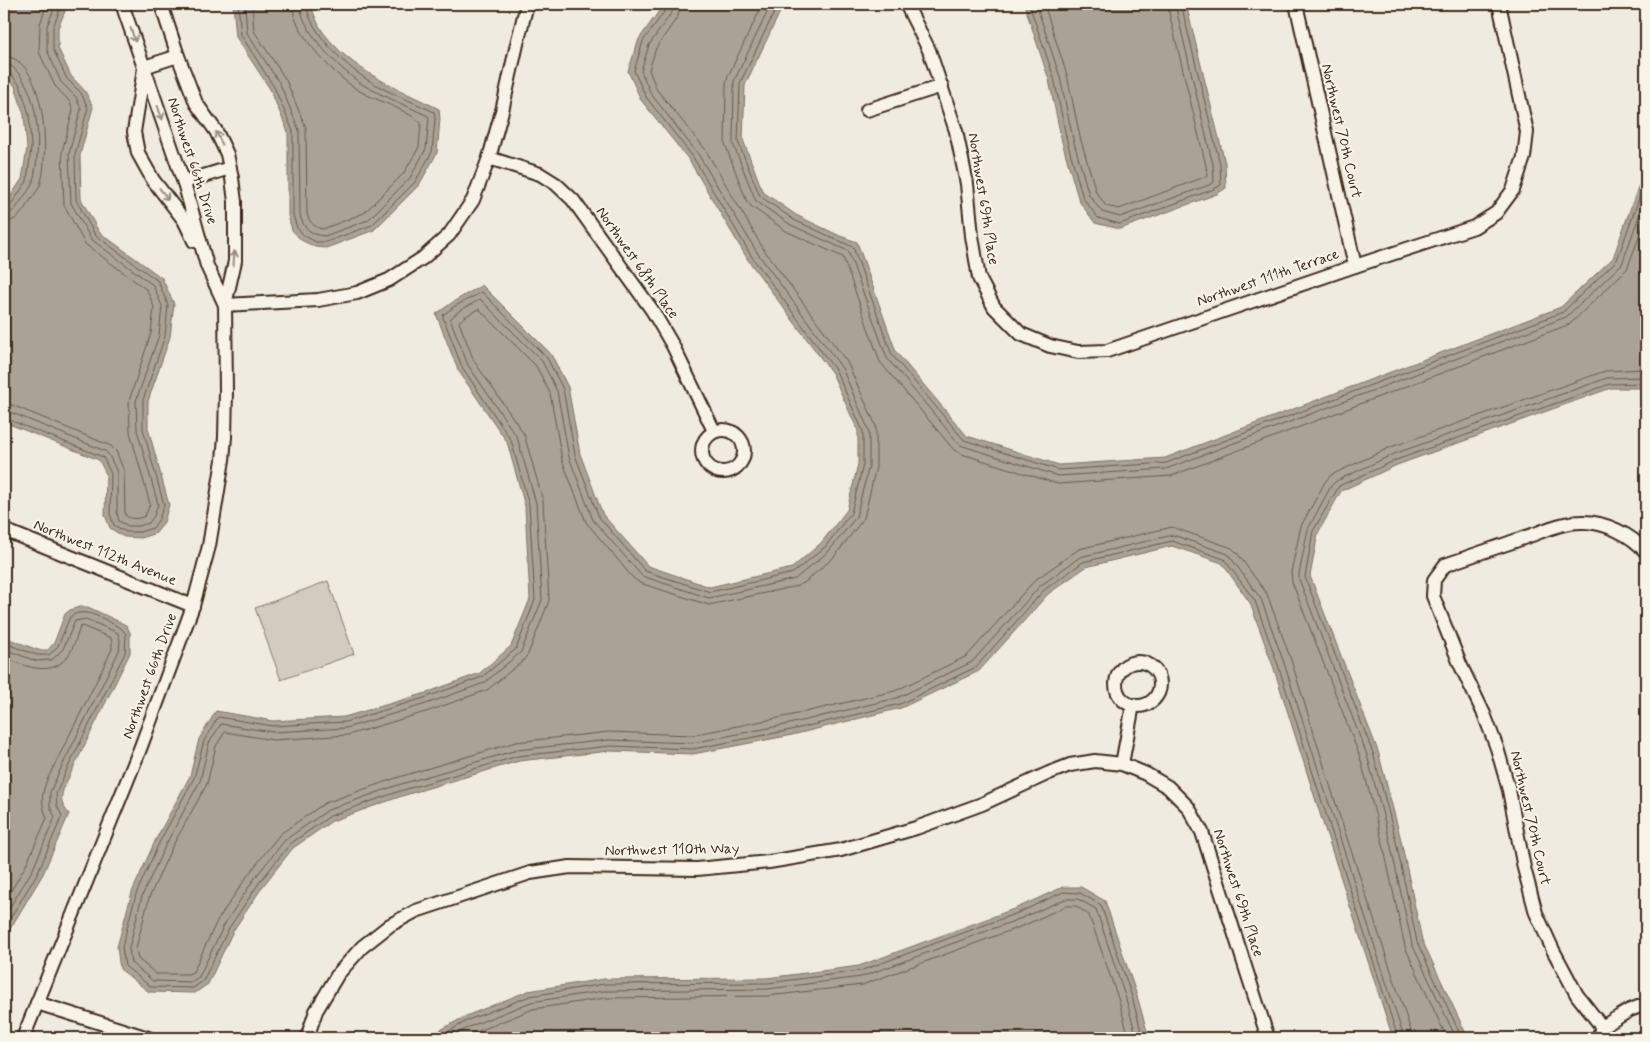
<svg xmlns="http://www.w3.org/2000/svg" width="1650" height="1042" viewBox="0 0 1650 1042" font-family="Mynerve,sans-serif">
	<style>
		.green { fill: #d1cbc0; stroke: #867a6f }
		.water { fill: #aaa296; stroke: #7e7266 }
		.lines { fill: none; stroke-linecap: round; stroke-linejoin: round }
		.shore { stroke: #675a4e; stroke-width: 1 }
		.street-casing { stroke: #3b2a1e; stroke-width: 16 }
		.street { stroke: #f7f3e8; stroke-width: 12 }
		.oneway { stroke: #998e83 }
		.labels { text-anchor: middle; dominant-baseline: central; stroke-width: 4; stroke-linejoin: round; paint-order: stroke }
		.street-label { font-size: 15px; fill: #3b2a1e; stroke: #f7f3e8 }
	</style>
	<rect width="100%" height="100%" fill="#efebe0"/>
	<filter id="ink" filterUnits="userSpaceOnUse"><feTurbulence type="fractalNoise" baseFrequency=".02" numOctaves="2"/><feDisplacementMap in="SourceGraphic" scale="10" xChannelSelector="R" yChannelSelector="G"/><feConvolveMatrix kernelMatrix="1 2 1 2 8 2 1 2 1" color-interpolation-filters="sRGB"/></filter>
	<g filter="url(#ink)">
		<!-- green -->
		<polygon class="green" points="328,581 354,654 281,680 255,608"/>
		<!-- water -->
		<g class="water">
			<polygon points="4,4 68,4 58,28 58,48 71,76 85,91 93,107 80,155 81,199 99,232 162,278 174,304 170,337 148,401 148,428 169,505 164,522 156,533 141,538 124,537 110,528 105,515 106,474 99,460 4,422 4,206 22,179 27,148 24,115 15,86 4,73"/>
			<path d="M233,4H310C314,13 317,24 323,32C353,72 397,88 439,109L440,119L437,153L419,185L374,230L326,248L315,247L301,240L292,230L288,216V132L270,89L236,37Z"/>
			<polygon points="664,4 776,4 780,12 745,85 743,140 763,192 796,215 840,236 857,242 896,352 967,436 1059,465 1165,458 1561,307 1613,258 1638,187 1646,177 1646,388 1611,388 1397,465 1341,491 1318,533 1310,576 1378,751 1400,836 1422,940 1468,1038 1393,1038 1322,820 1273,666 1250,603 1222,563 1172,546 1086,567 1048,594 979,671 901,708 792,735 693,754 610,751 519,761 402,796 332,821 293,848 263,886 233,931 208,984 195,993 149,992 120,969 117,947 132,892 156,839 190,776 199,739 216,711 273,721 344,717 423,694 480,673 511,646 530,599 525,506 507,442 458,370 436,314 453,302 482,285 551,354 568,387 580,454 603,515 648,566 710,587 792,568 821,543 847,510 858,464 858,431 832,373 748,260 689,160 641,100 628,71 639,39"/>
			<polygon points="1024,4 1186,4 1225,163 1226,188 1217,194 1120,229 1095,223 1079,201 1062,142 1049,80"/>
			<path d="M79,607H88L126,625L130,632V653L64,787C60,799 61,804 69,814L43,874L4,939V637L38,650H48L54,643L65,614L70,610Z"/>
			<polygon points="1063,887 1081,887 1105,901 1137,996 1149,1038 432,1038 435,1033 466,1016 528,991 604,979 767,978 859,966 1019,907"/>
		</g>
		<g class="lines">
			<!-- shore -->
			<g class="shore">
				<path d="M238,4L241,35L274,87L293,131V215L297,228L305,236L316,242H326L372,225L415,182L432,152L435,119L434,112C412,101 388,93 368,80C345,66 309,31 306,4"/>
				<path d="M245,4L247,33L280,84L299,130L300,215C303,228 311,235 325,236L368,220L410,178L426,149L429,118L428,116C407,106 385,97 365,86C342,72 301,32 300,4"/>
				<path d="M252,4L254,31L286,80L306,128L307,214C309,222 315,228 323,229L364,213L404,173L419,147L421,123C411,112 377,100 363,93C337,79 293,34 292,4"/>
				<polyline points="667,4 667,8 643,41 634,71 646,97 693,157 752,257 836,371 863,431 863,465 851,513 825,547 793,573 710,592 645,571 599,517 575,455 563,389 547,358 482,292 455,306 443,315 443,317 462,367 511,440 529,505 535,600 516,649 482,677 424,698 345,722 273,726 218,717 204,741 194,778 160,841 136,894 122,947 125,966 151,987 193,988 203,981 229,928 259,883 290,844 330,816 400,791 518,756 610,746 693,749 791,730 900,704 976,667 1044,590 1083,562 1172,541 1224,559 1255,601 1278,665 1398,1038"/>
				<polyline points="674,4 672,12 649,45 641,71 651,94 698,154 758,254 842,368 869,431 869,466 856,517 829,551 795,579 709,598 642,576 593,520 569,457 557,391 542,361 481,300 479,300 459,311 450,319 468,365 517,437 536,503 542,600 521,652 484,683 426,704 346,728 273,732 221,724 209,743 200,781 166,844 142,896 129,948 131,963 153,981 191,982 199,977 224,925 254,879 285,840 328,810 398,785 517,750 609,740 692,743 789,724 897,698 972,662 1040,586 1080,557 1173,535 1228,554 1261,599 1284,663 1404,1038"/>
				<polyline points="681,4 678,16 656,48 649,70 657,90 705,149 764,250 847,362 876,426 876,467 864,518 834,557 804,583 797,586 709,605 640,583 633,578 586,522 562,460 550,393 536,366 480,310 478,309 463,318 459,322 474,361 524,434 543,501 549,601 528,654 523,661 487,690 429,711 348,735 273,740 225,732 216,746 207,784 172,847 149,898 136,948 138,959 156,974 188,974 193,972 217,921 248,875 280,834 325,803 396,778 516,742 609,732 692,735 788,716 895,691 967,656 1035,580 1079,549 1172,527 1232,548 1237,553 1267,594 1291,660 1339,814 1411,1031 1412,1038"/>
				<polyline points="759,4 759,12 728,76 726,84 725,144 747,202 752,207 786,231 843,257 880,362 954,450 962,454 1058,484 1171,476 1570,324 1627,269 1646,219"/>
				<polyline points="766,4 767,13 734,81 733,144 756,201 791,225 848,251 887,358 960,445 1058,476 1166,469 1566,317 1622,264 1646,196"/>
				<polyline points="772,4 774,13 740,83 738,142 760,196 794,220 853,247 892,355 964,440 1059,470 1166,463 1563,312 1617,260 1642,190 1646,184"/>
				<polyline points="1029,4 1054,78 1067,141 1083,198 1098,218 1120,224 1214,189 1221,185 1220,164 1181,4"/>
				<polyline points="1036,4 1060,77 1073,139 1089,195 1102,212 1120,217 1212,184 1214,181 1213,165 1175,4"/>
				<polyline points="1044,4 1067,75 1080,137 1096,192 1106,206 1119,209 1207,176 1206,166 1167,4"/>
				<path d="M4,56C46,58 50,156 40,185C37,192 31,199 27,205C21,214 16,222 4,222"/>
				<path d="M4,64C11,64 14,68 19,74C40,99 41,151 33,181C31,188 25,195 21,201C16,208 13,214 4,214"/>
				<polyline points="4,70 9,72 20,85 29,114 31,148 27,181 10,206 4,208"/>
				<path d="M4,404L12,405L111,446L116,451L124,471L125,515C131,520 139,519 145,516L150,504L130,432L129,401L151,333L154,307L147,290L85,244L64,205L62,152L73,110L70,102L55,86L39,52L40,24L47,4"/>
				<polyline points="4,411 10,412 105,451 109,455 117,472 117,513 119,521 128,526 139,526 149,523 154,516 158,504 137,430 136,401 159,335 162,306 153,285 91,239 71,203 69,153 81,109 76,97 61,82 47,50 47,26 56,4"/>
				<polyline points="4,418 103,457 111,474 110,514 114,525 126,532 140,532 153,528 159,519 164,505 143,429 143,400 165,336 168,305 158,281 95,235 76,200 75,154 88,108 81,93 67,79 53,49 53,27 62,4"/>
				<path d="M4,643L37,655H49L58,646L70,617C85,605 107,621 122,629L126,634L125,653L67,769L56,794L57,806L62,816L38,872L4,929"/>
				<polyline points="4,649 36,661 52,660 63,649 75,621 86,619 118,633 120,641 119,651 62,766 50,792 50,807 55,817 33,869 4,917"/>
				<path d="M4,657C26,667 54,679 70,653C74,645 77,636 80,627L82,626L111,638L112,642V649L103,668L47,780C41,794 41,804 47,818L26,865L4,903"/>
				<polyline points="438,1038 468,1020 530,996 604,984 768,983 860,971 1020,912 1063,892 1080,893 1101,905 1132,997 1143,1038"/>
				<polyline points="449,1038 471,1026 531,1002 604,991 768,989 861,977 1022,918 1065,899 1078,899 1096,909 1126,999 1137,1038"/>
				<polyline points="464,1038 474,1033 533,1009 605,998 768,996 862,985 1025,925 1066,906 1076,906 1089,915 1119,1001 1129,1038"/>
				<polyline points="1447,1038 1405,947 1382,840 1360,757 1292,582 1291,572 1301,526 1325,482 1331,475 1391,447 1605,371 1646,369"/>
				<polyline points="1456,1038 1412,944 1389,838 1367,755 1299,579 1299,574 1308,529 1331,486 1336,481 1394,454 1607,378 1646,377"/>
				<polyline points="1462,1038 1417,942 1395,837 1373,753 1305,577 1313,531 1339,486 1396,460 1610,384 1646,383"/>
			</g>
			<defs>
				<g id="street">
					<polyline points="122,4 185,186 207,266 225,305"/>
					<polyline points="906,4 929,50 956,131 967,184 972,236 979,278 994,307 1021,334 1050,346 1078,352 1107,351 1355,266 1474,227 1496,213 1513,190 1524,157 1527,132 1499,4"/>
					<polyline points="1296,4 1355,266"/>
					<polyline points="144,67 178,56"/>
					<polyline points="144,69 134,132 138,153 153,180 184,220 194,241"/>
					<polyline points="867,110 942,86"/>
					<polyline points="489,158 540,174 556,184 573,200 652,310 673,346 714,431"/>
					<polyline points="184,182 230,168"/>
					<polyline points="225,305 318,300 357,293 389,280 423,258 449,235 473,200 489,158 502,111 517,44 527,4"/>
					<circle cx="723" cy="451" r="21"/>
					<polyline points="4,530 193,606"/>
					<circle cx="1138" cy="684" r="22"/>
					<polyline points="1122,764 1133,705"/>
					<polyline points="37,1003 148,1038"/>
					<path d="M1602,1027L1577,995L1553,950L1536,913L1524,868L1509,790L1497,748L1484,714L1460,664L1433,596L1434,580L1445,565C1473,555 1501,546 1529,536C1546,530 1563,522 1581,522C1604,521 1632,535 1646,552"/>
					<polyline points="23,1038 140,749 193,606 209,546 223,460 225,437 226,390 225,305 235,261 235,202 232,178 227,154 216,131 196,103 178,56 161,4"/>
					<polyline points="307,1038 316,1011 338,974 362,947 390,925 416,911 530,873 570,867 697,869 769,862 841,850 916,828 982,804 1049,773 1070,765 1095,761 1122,764 1146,774 1168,787 1188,807 1202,832 1268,1038"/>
					<polyline points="1598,1038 1602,1027 1630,1010 1646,1004"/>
				</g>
			</defs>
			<!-- street casing -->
			<use href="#street" class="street-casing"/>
			<!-- street -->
			<use href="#street" class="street"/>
		</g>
		<!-- one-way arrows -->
		<defs><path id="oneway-shaft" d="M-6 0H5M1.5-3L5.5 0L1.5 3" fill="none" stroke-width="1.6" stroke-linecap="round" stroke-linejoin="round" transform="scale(1.25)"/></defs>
		<g class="oneway">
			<use href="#oneway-shaft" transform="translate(133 35) rotate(71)"/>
			<use href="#oneway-shaft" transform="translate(160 113) rotate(71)"/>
			<use href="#oneway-shaft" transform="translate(219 138) rotate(-116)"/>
			<use href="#oneway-shaft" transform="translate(164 194) rotate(52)"/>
			<use href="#oneway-shaft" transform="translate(234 258) rotate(-86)"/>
		</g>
	</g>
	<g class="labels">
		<!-- street labels -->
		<g class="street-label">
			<text transform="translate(1341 131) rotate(77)">Northwest 70th Court</text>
			<text transform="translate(192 161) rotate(72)">Northwest 66th Drive</text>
			<text transform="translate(983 199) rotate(81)">Northwest 69th Place</text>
			<text transform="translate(637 263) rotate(55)">Northwest 68th Place</text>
			<text transform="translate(1268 278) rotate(-19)">Northwest 111th Terrace</text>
			<text transform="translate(105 553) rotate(22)">Northwest 112th Avenue</text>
			<text transform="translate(150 676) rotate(-70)">Northwest 66th Drive</text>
			<text transform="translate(1530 818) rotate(77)">Northwest 70th Court</text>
			<text transform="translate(672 850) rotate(-1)">Northwest 110th Way</text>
			<text transform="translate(1238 893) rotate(72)">Northwest 69th Place</text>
		</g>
	</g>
	<!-- margin -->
	<rect width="1650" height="1042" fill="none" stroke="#f7f3e8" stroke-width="20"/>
	<rect x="10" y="10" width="1630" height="1022" fill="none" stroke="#3b2a1e" stroke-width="2" filter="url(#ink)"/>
</svg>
